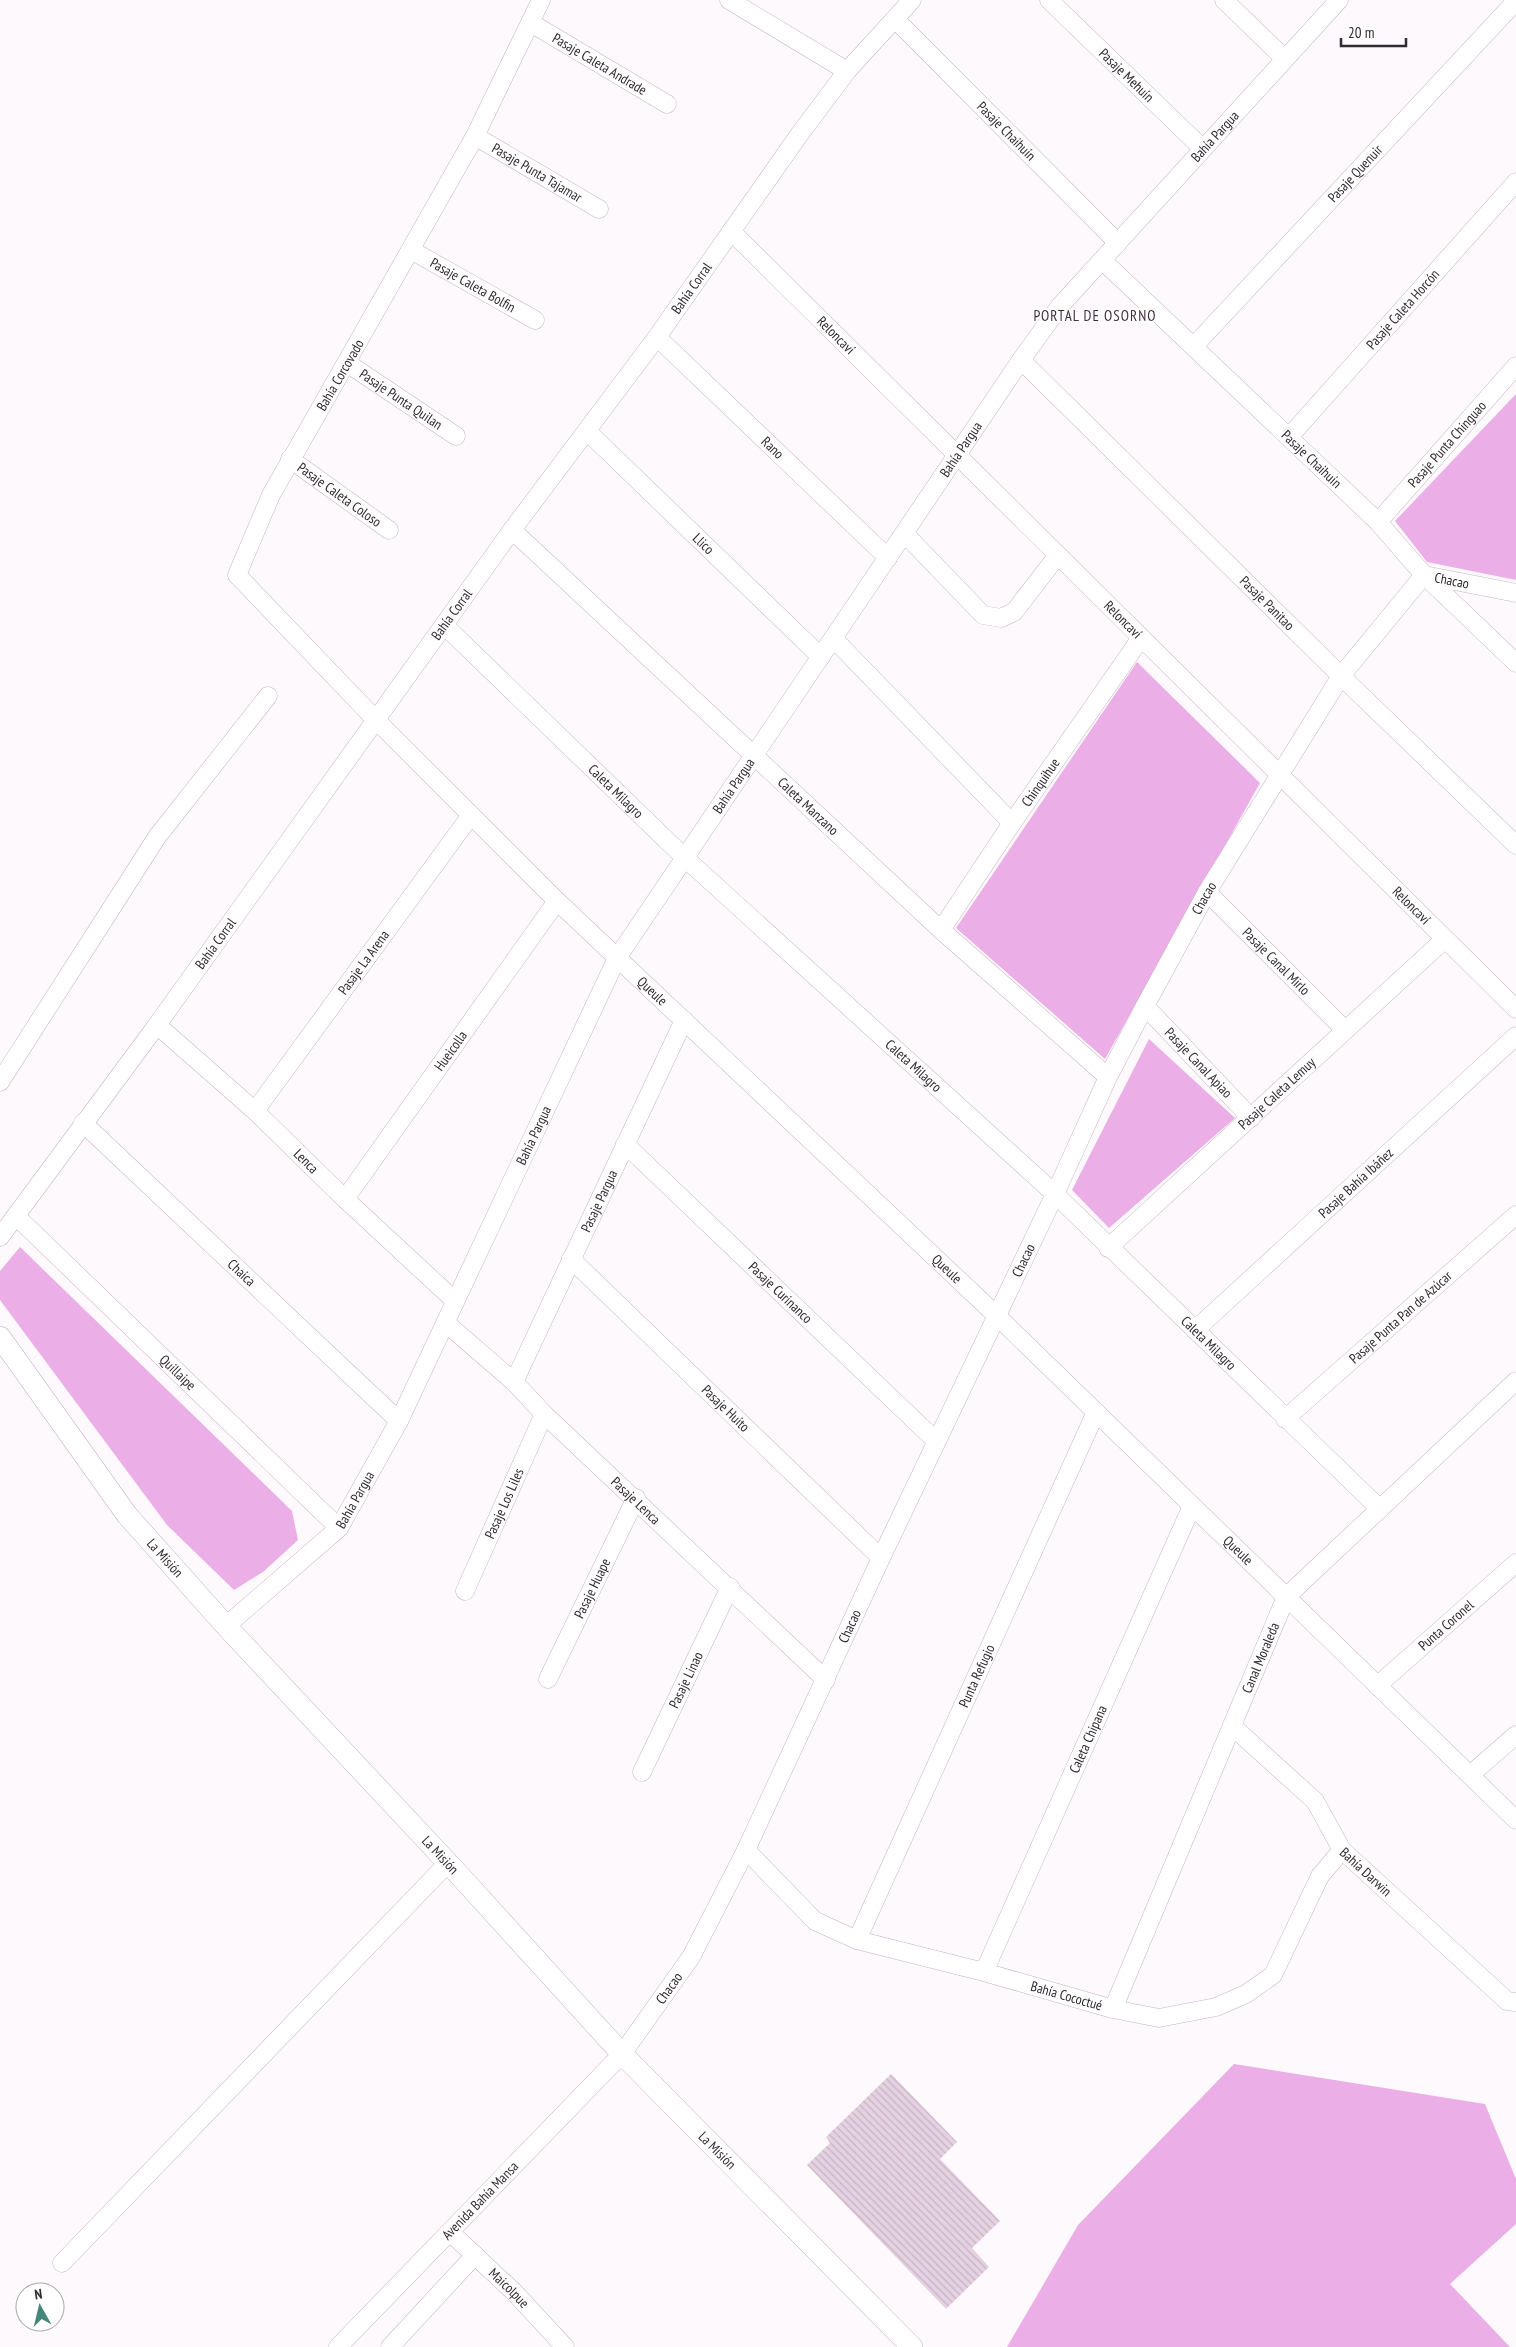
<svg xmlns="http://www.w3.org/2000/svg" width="1516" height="2347" viewBox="0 0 1516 2347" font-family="'PT Sans Narrow',sans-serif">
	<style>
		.green { fill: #ecaee7 }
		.building { fill: url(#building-back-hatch) }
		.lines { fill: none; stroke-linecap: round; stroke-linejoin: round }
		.minor-casing { stroke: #c7b4c5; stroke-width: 19 }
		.tertiary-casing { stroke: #c7b4c5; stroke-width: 22 }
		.minor { stroke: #fff; stroke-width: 18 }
		.tertiary { stroke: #fff; stroke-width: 21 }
		.labels { text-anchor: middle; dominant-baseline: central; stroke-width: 4; stroke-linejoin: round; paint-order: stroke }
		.street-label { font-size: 14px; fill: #312a30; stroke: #fff }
		.neighbourhood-label { font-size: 15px; letter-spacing: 1px; fill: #3f303e; stroke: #fff }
	</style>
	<defs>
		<pattern id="building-back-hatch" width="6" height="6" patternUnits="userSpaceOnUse" patternTransform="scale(1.25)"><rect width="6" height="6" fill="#e5d1e2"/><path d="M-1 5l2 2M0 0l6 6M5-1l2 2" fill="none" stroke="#c5b4c2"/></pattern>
	</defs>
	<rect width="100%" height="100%" fill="#fdf9fc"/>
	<!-- green -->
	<g class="green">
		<polygon points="1516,394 1516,580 1427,562 1395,521"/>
		<polygon points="1137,662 1260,783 1105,1059 956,928"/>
		<polygon points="1149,1039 1235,1118 1109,1228 1072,1190"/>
		<polygon points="20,1247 292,1511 298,1540 263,1572 234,1590 167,1525 0,1300 0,1271"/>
		<polygon points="1234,2064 1485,2104 1516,2179 1516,2224 1450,2284 1510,2347 1007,2347 1078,2225"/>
	</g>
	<!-- building -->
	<polygon class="building" points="891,2074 957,2142 940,2159 1000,2221 972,2248 989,2267 946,2309 807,2165 830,2143 826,2137"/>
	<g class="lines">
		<defs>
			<g id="minor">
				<path id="s1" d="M541,0L475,136L271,495L237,575L375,719L557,901L996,1315L1516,1820"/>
				<polyline points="729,0 847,71"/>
				<path id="s2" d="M1049,0L1203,149"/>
				<polyline points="1224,0 1285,59"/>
				<path id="s3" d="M895,19L1118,243"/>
				<path id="s4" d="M531,23L667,104"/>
				<path id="s5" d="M475,136L599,209"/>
				<path id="s6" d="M731,231L1516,1009"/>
				<path id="s7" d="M411,250L535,320"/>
				<path id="s8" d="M1102,260L1378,522L1424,575L1516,663"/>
				<path id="s9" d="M657,337L888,558"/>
				<path id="s10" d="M1194,346L1516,1"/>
				<path id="s11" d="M1021,360L1341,676L1516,845"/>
				<path id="s12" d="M347,363L456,436"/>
				<path id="s13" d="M587,431L821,657"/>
				<path id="s14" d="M1289,437L1516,182"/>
				<path id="s15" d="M290,459L389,530"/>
				<path id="s16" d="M1378,522L1516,366"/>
				<path id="s17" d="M512,530L941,930L1108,1077"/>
				<polyline points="905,534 983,615 1001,618 1014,612 1058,555"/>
				<path id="s18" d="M444,625L685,858L1055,1194L1380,1509"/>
				<polyline points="834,639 1012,823"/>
				<path id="s19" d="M1207,892L1344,1029"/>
				<path id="s20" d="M941,930L1012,823L1141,638"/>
				<path id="s21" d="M1145,1006L1251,1118"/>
				<path id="s22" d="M157,1025L255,1111L345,1199L454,1300"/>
				<polyline points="0,1082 157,837 268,696"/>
				<path id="s23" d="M255,1111L471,815"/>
				<path id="s24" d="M83,1123L399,1421"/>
				<path id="s25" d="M625,1144L936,1441"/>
				<path id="s26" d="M345,1199L557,901"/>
				<path id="s27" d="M16,1216L339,1528"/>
				<path id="s28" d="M0,1237L157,1025L512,530L657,337L799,135L847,71L912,0"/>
				<path id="s29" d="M1108,1248L1445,939"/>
				<path id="s30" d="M571,1259L881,1558"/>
				<path id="s31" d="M446,1323L514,1382L544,1414L826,1680"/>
				<path id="s32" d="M1195,1330L1516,1036"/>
				<path id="s33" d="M514,1382L684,1020"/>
				<path id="s34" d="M1285,1419L1516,1215"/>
				<path id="s35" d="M465,1591L544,1414"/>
				<path id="s36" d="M226,1626L339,1528L399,1421L617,958L1021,360L1060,306L1339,0"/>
				<path id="s37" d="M548,1679L636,1498"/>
				<path id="s38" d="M1377,1686L1516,1563"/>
				<path id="s39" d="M1232,1726L1315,1801L1342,1850L1507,2001L1516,2002"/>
				<path id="s40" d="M642,1772L730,1587"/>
				<polyline points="1470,1775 1516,1735"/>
				<path id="s41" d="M746,1850L815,1921L857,1940L984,1972L1113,2009L1159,2018L1216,2007L1246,1994L1273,1975L1320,1876L1342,1850"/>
				<path id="s42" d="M857,1940L1096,1412"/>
				<path id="s43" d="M984,1972L1192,1506"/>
				<path id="s44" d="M1113,2009L1286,1597L1516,1381"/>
				<path id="s45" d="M451,2233L514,2292L565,2347"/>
				<polyline points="62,2263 448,1863"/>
				<path id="s46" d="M338,2347L622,2054L691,1957L746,1850L881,1558L1055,1194L1108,1077L1145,1006L1207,892L1341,676L1424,575L1516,593"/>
				<polyline points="390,2347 475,2255"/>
			</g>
			<g id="tertiary">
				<path id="s47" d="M0,1337L127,1515L226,1626L462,1878L622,2054L912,2347"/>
			</g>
		</defs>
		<!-- minor casing -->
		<use href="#minor" class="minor-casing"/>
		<!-- tertiary casing -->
		<use href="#tertiary" class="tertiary-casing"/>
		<!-- minor -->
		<use href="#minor" class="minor"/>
		<!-- tertiary -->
		<use href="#tertiary" class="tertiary"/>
	</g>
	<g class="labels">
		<!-- street labels -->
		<g class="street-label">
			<text stroke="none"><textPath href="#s4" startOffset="80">Pasaje Caleta Andrade</textPath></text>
			<text stroke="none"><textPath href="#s2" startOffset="108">Pasaje Mehuín</textPath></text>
			<text stroke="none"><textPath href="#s3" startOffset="158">Pasaje Chaihuín</textPath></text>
			<text stroke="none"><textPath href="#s36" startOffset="1802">Bahía Pargua</textPath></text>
			<text stroke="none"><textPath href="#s5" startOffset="72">Pasaje Punta Tajamar</textPath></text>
			<text stroke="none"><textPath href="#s10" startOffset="236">Pasaje Quenuir</textPath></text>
			<text stroke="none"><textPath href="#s7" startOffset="71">Pasaje Caleta Bolfin</textPath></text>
			<text stroke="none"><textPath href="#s28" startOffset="1174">Bahía Corral</textPath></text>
			<text stroke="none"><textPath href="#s14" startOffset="171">Pasaje Caleta Horcón</textPath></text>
			<text stroke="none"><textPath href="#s6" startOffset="148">Reloncaví</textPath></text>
			<text transform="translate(340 375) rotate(-60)">Bahía Corcovado</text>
			<text stroke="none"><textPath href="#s12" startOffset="65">Pasaje Punta Quilan</textPath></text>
			<text stroke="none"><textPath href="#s16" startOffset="104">Pasaje Punta Chinguao</textPath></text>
			<text stroke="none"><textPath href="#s9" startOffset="160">Rano</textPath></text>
			<text stroke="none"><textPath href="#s36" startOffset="1398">Bahía Pargua</textPath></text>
			<text stroke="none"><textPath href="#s8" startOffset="289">Pasaje Chaihuín</textPath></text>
			<text stroke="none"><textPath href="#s15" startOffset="61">Pasaje Caleta Coloso</textPath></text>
			<text stroke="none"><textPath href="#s13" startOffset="162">Llico</textPath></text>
			<text stroke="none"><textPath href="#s46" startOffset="2124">Chacao</textPath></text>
			<text stroke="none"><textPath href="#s11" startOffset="346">Pasaje Panitao</textPath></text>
			<text stroke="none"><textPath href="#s28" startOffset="769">Bahía Corral</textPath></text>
			<text stroke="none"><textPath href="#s6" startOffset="552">Reloncaví</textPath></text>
			<text stroke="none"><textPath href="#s20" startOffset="178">Chinquihue</textPath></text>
			<text stroke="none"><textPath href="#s36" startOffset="992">Bahía Pargua</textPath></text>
			<text stroke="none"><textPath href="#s18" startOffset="239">Caleta Milagro</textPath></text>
			<text stroke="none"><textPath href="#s17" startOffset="405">Caleta Manzano</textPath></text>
			<text stroke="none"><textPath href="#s46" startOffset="1704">Chacao</textPath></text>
			<text stroke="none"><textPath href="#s6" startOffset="958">Reloncaví</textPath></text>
			<text stroke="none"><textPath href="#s28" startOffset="364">Bahía Corral</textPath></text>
			<text stroke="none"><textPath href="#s19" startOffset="98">Pasaje Canal Mirlo</textPath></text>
			<text stroke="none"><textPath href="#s23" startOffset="184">Pasaje La Arena</textPath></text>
			<text stroke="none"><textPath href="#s1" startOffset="1239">Queule</textPath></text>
			<text stroke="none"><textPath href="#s26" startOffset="182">Hueicolla</textPath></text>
			<text stroke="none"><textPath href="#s21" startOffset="78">Pasaje Canal Apiao</textPath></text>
			<text stroke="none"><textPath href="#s18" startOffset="644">Caleta Milagro</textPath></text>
			<text stroke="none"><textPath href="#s29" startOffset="229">Pasaje Caleta Lemuy</textPath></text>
			<text stroke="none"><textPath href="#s36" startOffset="588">Bahía Pargua</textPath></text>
			<text stroke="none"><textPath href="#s22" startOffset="202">Lenca</textPath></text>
			<text stroke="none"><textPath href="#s32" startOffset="218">Pasaje Bahía Ibáñez</textPath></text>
			<text stroke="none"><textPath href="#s33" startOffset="200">Pasaje Pargua</textPath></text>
			<text stroke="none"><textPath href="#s46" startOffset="1299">Chacao</textPath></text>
			<text stroke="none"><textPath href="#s1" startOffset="1644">Queule</textPath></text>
			<text stroke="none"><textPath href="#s24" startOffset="218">Chaica</textPath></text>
			<text stroke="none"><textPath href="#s25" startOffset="215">Pasaje Curinanco</textPath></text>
			<text stroke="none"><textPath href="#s34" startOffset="154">Pasaje Punta Pan de Azúcar</textPath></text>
			<text stroke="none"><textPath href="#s18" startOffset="1049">Caleta Milagro</textPath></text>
			<text stroke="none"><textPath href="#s27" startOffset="225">Quillaipe</textPath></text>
			<text stroke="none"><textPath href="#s30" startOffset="215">Pasaje Huito</textPath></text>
			<text stroke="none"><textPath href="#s36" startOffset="182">Bahía Pargua</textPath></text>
			<text stroke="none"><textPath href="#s31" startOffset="260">Pasaje Lenca</textPath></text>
			<text stroke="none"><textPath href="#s35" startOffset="96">Pasaje Los Liles</textPath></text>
			<text stroke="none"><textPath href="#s1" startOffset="2049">Queule</textPath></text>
			<text stroke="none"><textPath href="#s47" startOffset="276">La Misión</textPath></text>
			<text stroke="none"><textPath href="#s37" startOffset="101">Pasaje Huape</textPath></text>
			<text stroke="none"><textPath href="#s38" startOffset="92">Punta Coronel</textPath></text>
			<text stroke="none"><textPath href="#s46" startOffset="894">Chacao</textPath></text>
			<text stroke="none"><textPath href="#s44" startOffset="381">Canal Moraleda</textPath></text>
			<text stroke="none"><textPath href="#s42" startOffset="290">Punta Refugio</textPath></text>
			<text stroke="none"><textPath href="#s40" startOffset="102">Pasaje Linao</textPath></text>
			<text stroke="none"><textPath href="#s43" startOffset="255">Caleta Chipana</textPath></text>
			<text stroke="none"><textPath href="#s47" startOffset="681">La Misión</textPath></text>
			<text stroke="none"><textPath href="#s39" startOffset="200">Bahía Darwin</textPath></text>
			<text stroke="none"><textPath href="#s46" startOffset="489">Chacao</textPath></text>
			<text stroke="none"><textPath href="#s41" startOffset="362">Bahía Cococtué</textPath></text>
			<text stroke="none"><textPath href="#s47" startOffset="1086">La Misión</textPath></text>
			<text stroke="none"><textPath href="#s46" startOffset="204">Avenida Bahía Mansa</textPath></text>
			<text stroke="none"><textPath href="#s45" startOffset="80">Maicolpue</textPath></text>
		</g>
		<!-- neighbourhood labels -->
		<g class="neighbourhood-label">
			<text x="1095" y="315">PORTAL DE OSORNO</text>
		</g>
	</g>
	<!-- north arrow -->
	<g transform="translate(40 2307) rotate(352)"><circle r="24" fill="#ffffff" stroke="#adaaac"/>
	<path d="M0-4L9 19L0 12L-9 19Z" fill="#45887b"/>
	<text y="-8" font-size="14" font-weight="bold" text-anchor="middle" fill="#312a30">N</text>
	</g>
	<!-- scale -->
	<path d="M1341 38v8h65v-8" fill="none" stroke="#312a30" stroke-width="2.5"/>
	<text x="1348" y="38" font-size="15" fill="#312a30" stroke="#ffffff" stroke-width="4" paint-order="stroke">20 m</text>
</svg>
